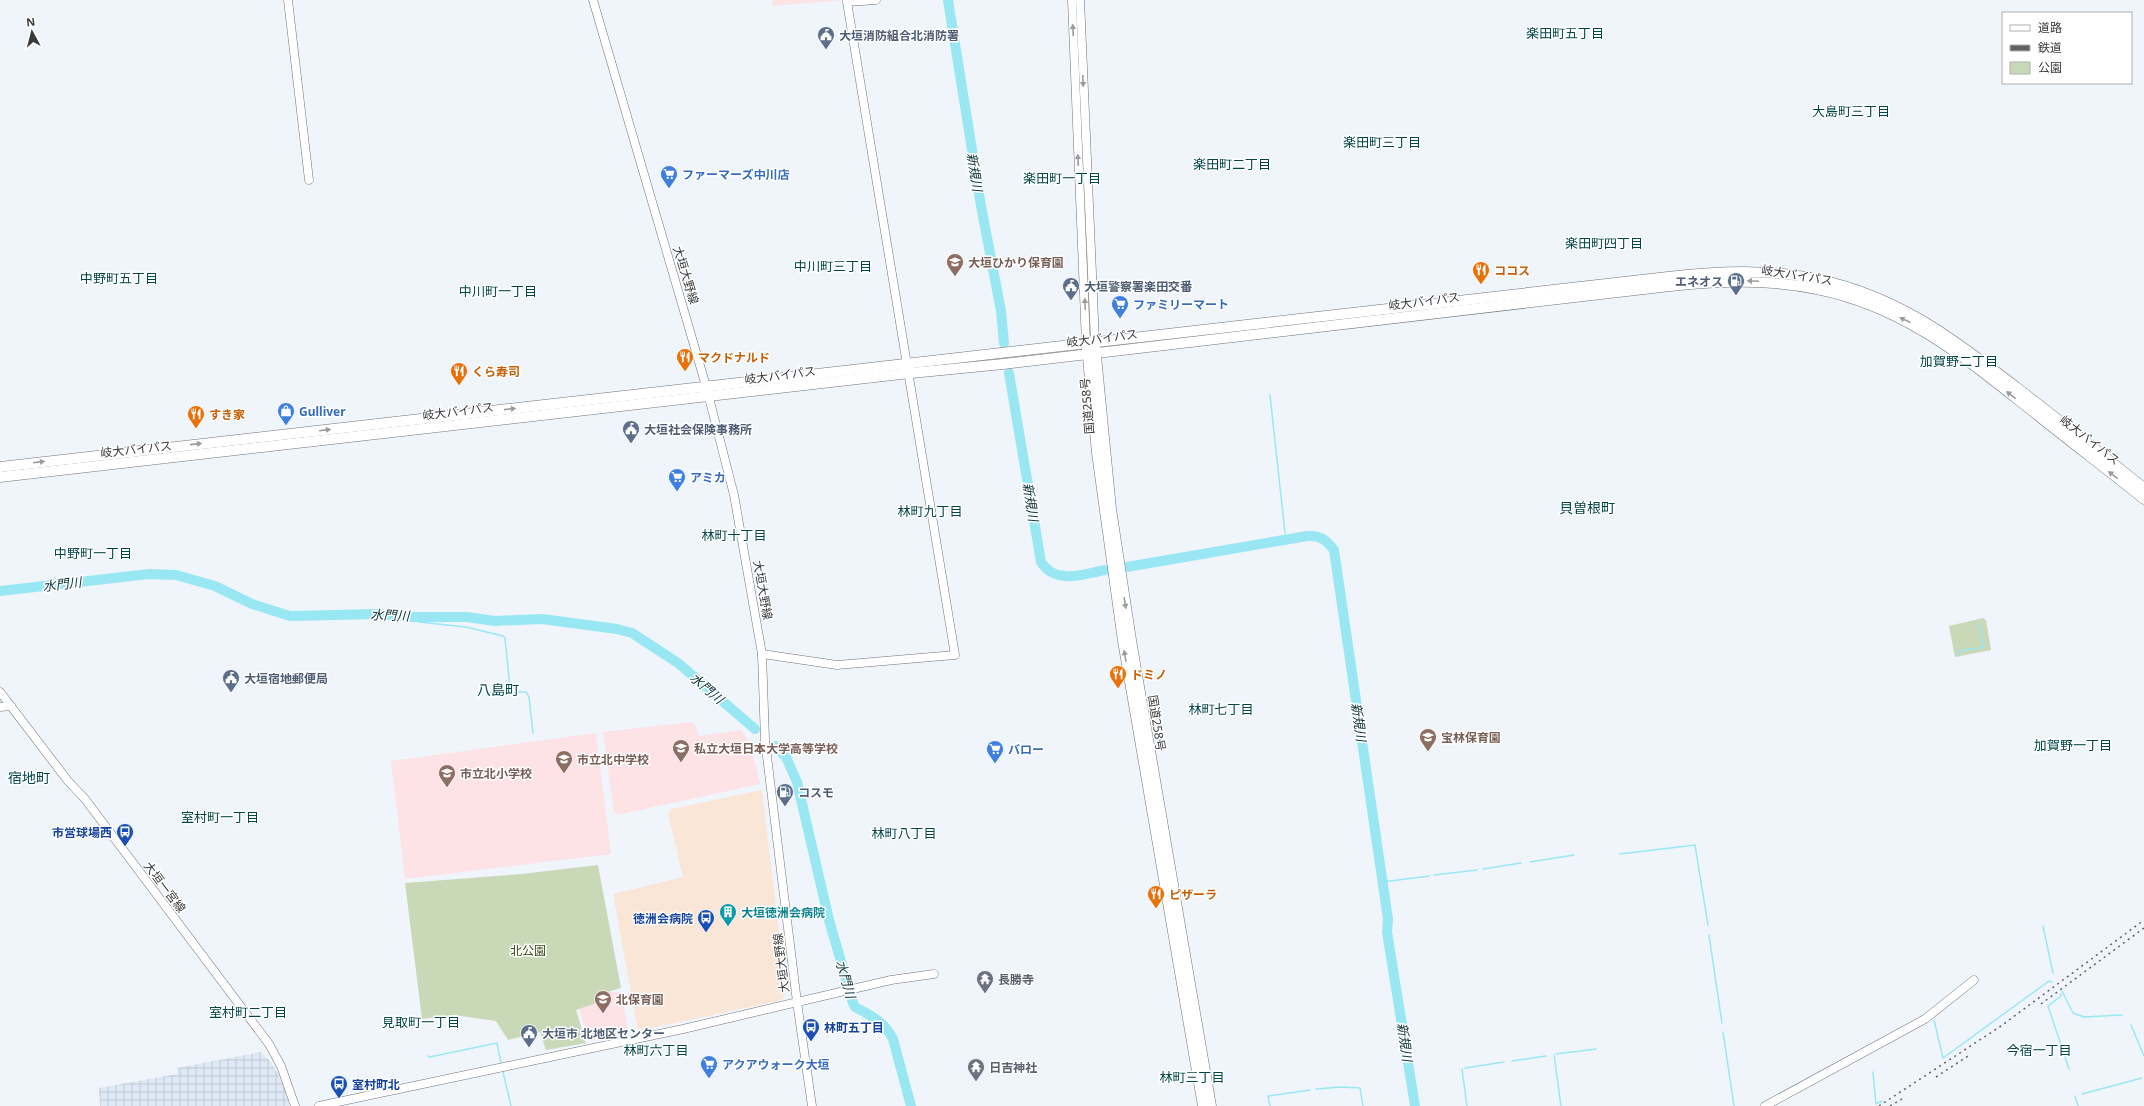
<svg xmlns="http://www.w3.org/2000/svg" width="2144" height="1106" viewBox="0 0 2144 1106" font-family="'Noto Sans','Noto Sans JP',sans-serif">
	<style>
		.industrial { fill: url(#industrial-grid) }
		.education { fill: #fde2e6 }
		.medical { fill: #f9e6d6 }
		.green { fill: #c9d8b7 }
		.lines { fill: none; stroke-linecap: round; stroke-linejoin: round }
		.stream { stroke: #9ae7f4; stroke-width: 1.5 }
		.river { stroke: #9ae7f4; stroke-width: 10 }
		.secondary-casing { stroke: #6e7378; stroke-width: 9 }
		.primary-casing { stroke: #6e7378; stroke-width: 9 }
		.highway-casing { stroke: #6e7378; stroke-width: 11 }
		.secondary { stroke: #fff; stroke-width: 8 }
		.primary { stroke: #fff; stroke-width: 8 }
		.highway { stroke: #fff; stroke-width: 10 }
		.rail { stroke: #606366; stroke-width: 1.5; stroke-dasharray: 2 4; stroke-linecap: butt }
		.oneway { fill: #9c9c9e }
		.labels { text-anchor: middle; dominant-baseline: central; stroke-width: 3; stroke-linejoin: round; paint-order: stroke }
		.service-label { font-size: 12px; font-weight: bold; fill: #4e5e75; stroke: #fff; text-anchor: start }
		.shop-label { font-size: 12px; font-weight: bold; fill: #366cbe; stroke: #fff; text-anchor: start }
		.education-label { font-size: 12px; font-weight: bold; fill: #785e54; stroke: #fff; text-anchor: start }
		.food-label { font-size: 12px; font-weight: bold; fill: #c56008; stroke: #fff; text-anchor: start }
		.street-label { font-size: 12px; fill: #383a3c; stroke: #fff }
		.transit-label { font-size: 12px; font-weight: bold; fill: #164399; stroke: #fff; text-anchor: end }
		.culture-label { font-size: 12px; font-weight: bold; fill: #0d838f; stroke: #fff; text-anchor: start }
		.park-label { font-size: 12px; fill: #34490e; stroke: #fff }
		.worship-label { font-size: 12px; font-weight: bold; fill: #5b616d; stroke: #fff; text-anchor: start }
		.neighbourhood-label { font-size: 13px; fill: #024649; stroke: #fff }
		.water-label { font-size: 13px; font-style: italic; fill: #0a3137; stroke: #fff }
		.quarter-label { font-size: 14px; fill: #024649; stroke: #fff }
	</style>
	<defs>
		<pattern id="industrial-grid" width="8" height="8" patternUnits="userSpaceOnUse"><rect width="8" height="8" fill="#dfe9f5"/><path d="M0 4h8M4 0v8" fill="none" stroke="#c0c9d3"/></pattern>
	</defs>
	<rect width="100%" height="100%" fill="#eff5fb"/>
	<!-- industrial -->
	<polygon class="industrial" points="261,1052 271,1062 278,1074 285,1089 289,1106 100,1106 99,1088 177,1074 177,1068"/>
	<!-- education -->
	<g class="education">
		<polygon points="773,0 843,0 772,6"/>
		<polygon points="693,722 700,736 741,730 750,743 760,784 617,815 614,812 603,732"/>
		<polygon points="596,733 611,854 405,879 391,761"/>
		<polygon points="605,992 621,992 629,1034 589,1041 579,1009 602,1001"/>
	</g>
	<!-- medical -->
	<polygon class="medical" points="762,790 786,992 782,1000 638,1031 613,894 683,877 668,814 672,809"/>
	<!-- green -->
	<g class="green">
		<polygon points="1983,618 1986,620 1991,650 1955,657 1949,626"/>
		<polygon points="598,865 621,988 604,993 602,1001 576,1010 586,1043 546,1050 540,1032 508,1040 496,1021 454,1015 422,1019 405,883 522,874"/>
	</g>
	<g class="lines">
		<!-- stream -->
		<g class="stream">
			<polyline points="1270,395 1285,533"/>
			<polyline points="1286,537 1286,540"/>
			<polyline points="413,617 419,622 466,627 503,636 505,638 510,688"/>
			<polyline points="1958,656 1959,651 1984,647 1981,635 1981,627 1977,624"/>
			<polyline points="510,692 526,692 529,697 533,733"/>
			<polyline points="1620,854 1695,845 1708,925"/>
			<polyline points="1530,862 1574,855"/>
			<polyline points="1483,869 1521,863"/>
			<polyline points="1434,875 1477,870"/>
			<polyline points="1382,882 1429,876"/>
			<polyline points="2043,926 2053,973"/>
			<polyline points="1709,935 1722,1023"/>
			<polyline points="2062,991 2073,1013 2084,1017 2122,1015"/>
			<polyline points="2061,994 2061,996 2048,1006 2069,1069"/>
			<polyline points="1934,1020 1943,1058 2049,981 2052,982"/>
			<polyline points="2131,1025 2144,1056"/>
			<polyline points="1723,1032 1734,1106"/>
			<polyline points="1556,1054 1596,1049"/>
			<polyline points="1554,1055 1561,1106"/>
			<polyline points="428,1056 430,1057 497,1043 501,1063"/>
			<polyline points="1512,1061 1546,1056"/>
			<polyline points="1465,1068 1504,1062"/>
			<polyline points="1462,1069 1467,1106"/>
			<polyline points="503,1072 511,1106"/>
			<polyline points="1873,1072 1876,1104 1882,1101"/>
			<polyline points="1316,1089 1341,1087 1360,1088 1363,1106"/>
			<polyline points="2082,1094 2142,1078"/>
			<polyline points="2075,1096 2078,1106"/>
			<polyline points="1270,1106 1268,1096 1310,1090"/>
		</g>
		<!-- river -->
		<g class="river">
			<polyline points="948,0 981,206 1001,311 1004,343"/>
			<path d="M1009,373L1041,562C1055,585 1084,574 1105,570"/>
			<path d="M1127,567L1307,536C1321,535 1326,540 1334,550L1388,919L1387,932L1415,1106"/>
			<polyline points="0,591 149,574 176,575 215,586 252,604 290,616 378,614 413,617 467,617 495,621 542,619 617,629 632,633 678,663 755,729"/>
			<path d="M775,746L786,757L797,782L829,920L853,1003L855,1007C871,1016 884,1021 893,1039L911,1106"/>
		</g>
		<defs>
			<g id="secondary">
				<polyline points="288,0 309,180"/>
				<polyline points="593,0 706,386 734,495 762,654 765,740 797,1002 812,1106"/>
				<polyline points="1072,0 1086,343"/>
				<polyline points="1080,0 1095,342"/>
				<polyline points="762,654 837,665 955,655 847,2 876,0"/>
				<polyline points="0,707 11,706"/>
				<polyline points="319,1106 683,1029 891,980 934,974"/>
				<polyline points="1765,1106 1925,1019 1974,980"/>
			</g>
			<polyline id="primary" points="0,692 68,781 85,799 269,1044 281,1066 295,1106"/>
			<g id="highway">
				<polyline points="1095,346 1111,509 1131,640 1211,1106"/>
				<polyline points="1087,347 1097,453 1123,641 1203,1106"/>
				<path d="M0,467L1668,277C1722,271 1780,268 1833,283C1906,302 1957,342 2016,387C2059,420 2101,454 2144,488"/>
				<path d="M0,477L901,374L1003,364L1670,286C1719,281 1768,279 1817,289C1906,307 1965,358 2035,413C2071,442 2108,470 2144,499"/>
			</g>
		</defs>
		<!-- secondary casing -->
		<use href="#secondary" class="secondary-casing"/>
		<!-- primary casing -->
		<use href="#primary" class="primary-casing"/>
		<!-- highway casing -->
		<use href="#highway" class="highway-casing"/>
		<!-- secondary -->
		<use href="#secondary" class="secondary"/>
		<!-- primary -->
		<use href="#primary" class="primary"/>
		<!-- highway -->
		<use href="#highway" class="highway"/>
		<!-- rail -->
		<g class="rail">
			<polyline points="2041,1004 2144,928"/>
			<polyline points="1936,1077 1968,1056"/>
			<polyline points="1879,1106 2001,1026 2144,920"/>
			<polyline points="1890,1106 1902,1099"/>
		</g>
	</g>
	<!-- one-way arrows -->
	<defs><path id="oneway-solid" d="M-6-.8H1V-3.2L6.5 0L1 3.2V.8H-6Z"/></defs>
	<g class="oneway">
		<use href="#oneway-solid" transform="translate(1073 30) rotate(-92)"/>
		<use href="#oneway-solid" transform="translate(1083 81) rotate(88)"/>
		<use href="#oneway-solid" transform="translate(1078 160) rotate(-93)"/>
		<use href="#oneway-solid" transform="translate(1753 281) rotate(-177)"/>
		<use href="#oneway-solid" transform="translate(1085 304) rotate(-92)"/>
		<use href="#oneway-solid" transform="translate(1905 320) rotate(-156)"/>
		<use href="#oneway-solid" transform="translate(2011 395) rotate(-142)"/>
		<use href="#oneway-solid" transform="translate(510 409) rotate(-6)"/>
		<use href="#oneway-solid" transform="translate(325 430) rotate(-7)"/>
		<use href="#oneway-solid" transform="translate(196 444) rotate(-6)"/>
		<use href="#oneway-solid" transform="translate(39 462) rotate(-7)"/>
		<use href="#oneway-solid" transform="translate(2113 475) rotate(-142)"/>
		<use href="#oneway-solid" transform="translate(1125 603) rotate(81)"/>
		<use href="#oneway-solid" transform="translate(1125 656) rotate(-100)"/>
	</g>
	<!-- icons -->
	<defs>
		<symbol id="civic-pin" viewBox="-11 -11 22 30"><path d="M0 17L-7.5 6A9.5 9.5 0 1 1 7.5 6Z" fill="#5c6f8a" stroke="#fff"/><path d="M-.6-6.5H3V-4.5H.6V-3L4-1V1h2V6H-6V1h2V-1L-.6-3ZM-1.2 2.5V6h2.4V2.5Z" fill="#fff"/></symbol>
		<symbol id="supermarket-pin" viewBox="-11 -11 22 30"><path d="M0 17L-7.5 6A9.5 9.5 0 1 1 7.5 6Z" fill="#3f7fe0" stroke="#fff"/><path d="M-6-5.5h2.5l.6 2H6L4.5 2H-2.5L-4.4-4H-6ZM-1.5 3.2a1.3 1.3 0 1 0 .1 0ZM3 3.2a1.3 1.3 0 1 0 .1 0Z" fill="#fff"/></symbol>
		<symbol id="school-pin" viewBox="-11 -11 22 30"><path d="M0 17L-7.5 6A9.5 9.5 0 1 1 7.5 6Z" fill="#8d6e63" stroke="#fff"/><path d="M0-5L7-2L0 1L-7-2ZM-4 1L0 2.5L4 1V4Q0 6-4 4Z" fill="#fff"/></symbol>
		<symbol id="restaurant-pin" viewBox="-11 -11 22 30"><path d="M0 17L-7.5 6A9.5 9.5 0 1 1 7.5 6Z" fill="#e8710a" stroke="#fff"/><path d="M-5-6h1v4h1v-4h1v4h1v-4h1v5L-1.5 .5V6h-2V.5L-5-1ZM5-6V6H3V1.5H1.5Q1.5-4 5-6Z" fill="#fff"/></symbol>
		<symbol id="fuel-pin" viewBox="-11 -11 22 30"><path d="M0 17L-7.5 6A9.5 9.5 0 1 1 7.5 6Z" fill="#5c6f8a" stroke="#fff"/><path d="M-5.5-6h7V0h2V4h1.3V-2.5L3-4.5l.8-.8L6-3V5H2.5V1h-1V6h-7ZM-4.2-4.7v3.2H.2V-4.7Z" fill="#fff"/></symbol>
		<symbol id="shop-pin" viewBox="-11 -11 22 30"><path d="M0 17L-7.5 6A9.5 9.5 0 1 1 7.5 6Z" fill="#3f7fe0" stroke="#fff"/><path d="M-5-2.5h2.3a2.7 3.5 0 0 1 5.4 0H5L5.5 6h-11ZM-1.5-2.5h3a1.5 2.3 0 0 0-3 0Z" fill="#fff"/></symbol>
		<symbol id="bus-pin" viewBox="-11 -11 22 30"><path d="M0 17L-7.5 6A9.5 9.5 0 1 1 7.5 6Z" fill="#1a4fb4" stroke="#fff"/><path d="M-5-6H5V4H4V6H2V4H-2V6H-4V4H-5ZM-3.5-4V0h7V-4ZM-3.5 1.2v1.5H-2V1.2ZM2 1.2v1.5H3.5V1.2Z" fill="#fff"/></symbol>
		<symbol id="building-pin" viewBox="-11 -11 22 30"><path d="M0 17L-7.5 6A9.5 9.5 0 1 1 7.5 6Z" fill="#0f9aa8" stroke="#fff"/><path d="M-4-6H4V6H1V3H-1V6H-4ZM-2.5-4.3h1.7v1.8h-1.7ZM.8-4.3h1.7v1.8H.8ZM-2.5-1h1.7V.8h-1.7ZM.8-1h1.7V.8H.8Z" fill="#fff"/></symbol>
		<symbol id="temple-pin" viewBox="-11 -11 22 30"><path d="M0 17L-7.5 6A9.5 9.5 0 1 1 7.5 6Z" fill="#6b7280" stroke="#fff"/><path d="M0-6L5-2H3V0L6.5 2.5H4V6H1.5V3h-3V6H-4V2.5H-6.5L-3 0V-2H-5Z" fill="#fff"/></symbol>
	</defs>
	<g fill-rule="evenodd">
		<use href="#civic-pin" x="816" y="25" width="20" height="27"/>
		<use href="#supermarket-pin" x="659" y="164" width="20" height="27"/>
		<use href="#school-pin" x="945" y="252" width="20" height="27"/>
		<use href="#restaurant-pin" x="1471" y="260" width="20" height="27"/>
		<use href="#fuel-pin" x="1726" y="271" width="20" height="27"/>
		<use href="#civic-pin" x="1061" y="276" width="20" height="27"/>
		<use href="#supermarket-pin" x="1110" y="294" width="20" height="27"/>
		<use href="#restaurant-pin" x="675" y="347" width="20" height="27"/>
		<use href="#restaurant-pin" x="449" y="361" width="20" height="27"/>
		<use href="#shop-pin" x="276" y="401" width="20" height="27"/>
		<use href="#restaurant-pin" x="186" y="404" width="20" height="27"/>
		<use href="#civic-pin" x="621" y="419" width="20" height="27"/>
		<use href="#supermarket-pin" x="667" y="467" width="20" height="27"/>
		<use href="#restaurant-pin" x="1108" y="664" width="20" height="27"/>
		<use href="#civic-pin" x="221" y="668" width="20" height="27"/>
		<use href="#school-pin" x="1418" y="727" width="20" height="27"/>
		<use href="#school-pin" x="671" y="738" width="20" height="27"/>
		<use href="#supermarket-pin" x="985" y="739" width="20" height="27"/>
		<use href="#school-pin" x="554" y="749" width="20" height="27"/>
		<use href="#school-pin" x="437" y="763" width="20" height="27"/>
		<use href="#fuel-pin" x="775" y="782" width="20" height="27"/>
		<use href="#bus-pin" x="115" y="822" width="20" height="27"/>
		<use href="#restaurant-pin" x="1146" y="884" width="20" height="27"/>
		<use href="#building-pin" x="718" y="902" width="20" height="27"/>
		<use href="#bus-pin" x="696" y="908" width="20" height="27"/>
		<use href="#temple-pin" x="975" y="969" width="20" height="27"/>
		<use href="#school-pin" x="593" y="989" width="20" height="27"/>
		<use href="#bus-pin" x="801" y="1017" width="20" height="27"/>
		<use href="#civic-pin" x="519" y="1023" width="20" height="27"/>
		<use href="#supermarket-pin" x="699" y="1054" width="20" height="27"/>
		<use href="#temple-pin" x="966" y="1057" width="20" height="27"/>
		<use href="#bus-pin" x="329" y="1074" width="20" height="27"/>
	</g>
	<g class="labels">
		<!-- service labels -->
		<g class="service-label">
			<text x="839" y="35">大垣消防組合北消防署</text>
			<text x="1723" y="281" text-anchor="end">エネオス</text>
			<text x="1084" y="286">大垣警察署楽田交番</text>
			<text x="644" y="429">大垣社会保険事務所</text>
			<text x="244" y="678">大垣宿地郵便局</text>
			<text x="798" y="792">コスモ</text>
			<text x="542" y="1033">大垣市 北地区センター</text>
		</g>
		<!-- shop labels -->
		<g class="shop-label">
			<text x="682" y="174">ファーマーズ中川店</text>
			<text x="1133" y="304">ファミリーマート</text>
			<text x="299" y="411">Gulliver</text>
			<text x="690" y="477">アミカ</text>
			<text x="1008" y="749">バロー</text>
			<text x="722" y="1064">アクアウォーク大垣</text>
		</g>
		<!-- education labels -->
		<g class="education-label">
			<text x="968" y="262">大垣ひかり保育園</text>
			<text x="1441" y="737">宝林保育園</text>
			<text x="694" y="748">私立大垣日本大学高等学校</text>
			<text x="577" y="759">市立北中学校</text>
			<text x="460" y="773">市立北小学校</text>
			<text x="616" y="999">北保育園</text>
		</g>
		<!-- food labels -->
		<g class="food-label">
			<text x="1494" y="270">ココス</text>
			<text x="698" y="357">マクドナルド</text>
			<text x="472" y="371">くら寿司</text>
			<text x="209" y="414">すき家</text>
			<text x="1131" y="674">ドミノ</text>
			<text x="1169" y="894">ピザーラ</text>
		</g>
		<!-- street labels -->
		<g class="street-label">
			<text transform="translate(686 275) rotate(73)">大垣大野線</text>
			<text transform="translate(1797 275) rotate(9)">岐大バイパス</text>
			<text transform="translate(1424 301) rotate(-7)">岐大バイパス</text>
			<text transform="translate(1102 338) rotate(-7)">岐大バイパス</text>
			<text transform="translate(780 375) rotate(-7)">岐大バイパス</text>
			<text transform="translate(1087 406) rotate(-95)">国道258号</text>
			<text transform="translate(458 411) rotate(-7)">岐大バイパス</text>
			<text transform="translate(2090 440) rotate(38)">岐大バイパス</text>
			<text transform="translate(136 449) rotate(-6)">岐大バイパス</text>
			<text transform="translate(763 590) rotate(80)">大垣大野線</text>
			<text transform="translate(1157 723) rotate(81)">国道258号</text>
			<text transform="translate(165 887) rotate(53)">大垣一宮線</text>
			<text transform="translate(781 963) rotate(-97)">大垣大野線</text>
		</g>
		<!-- transit labels -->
		<g class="transit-label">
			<text x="112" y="832">市営球場西</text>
			<text x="693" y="918">徳洲会病院</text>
			<text x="824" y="1027" text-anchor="start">林町五丁目</text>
			<text x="352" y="1084" text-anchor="start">室村町北</text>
		</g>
		<!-- culture labels -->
		<g class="culture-label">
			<text x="741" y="912">大垣徳洲会病院</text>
		</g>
		<!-- park labels -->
		<g class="park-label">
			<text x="528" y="950">北公園</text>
		</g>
		<!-- worship labels -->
		<g class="worship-label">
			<text x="998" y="979">長勝寺</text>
			<text x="989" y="1067">日吉神社</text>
		</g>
		<!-- neighbourhood labels -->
		<g class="neighbourhood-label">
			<text x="1565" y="33">楽田町五丁目</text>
			<text x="1851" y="111">大島町三丁目</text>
			<text x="1382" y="142">楽田町三丁目</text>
			<text x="1232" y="164">楽田町二丁目</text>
			<text x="1062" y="178">楽田町一丁目</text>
			<text x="1604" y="243">楽田町四丁目</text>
			<text x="833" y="266">中川町三丁目</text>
			<text x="119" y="278">中野町五丁目</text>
			<text x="498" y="291">中川町一丁目</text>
			<text x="1959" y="361">加賀野二丁目</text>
			<text x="930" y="511">林町九丁目</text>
			<text x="734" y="535">林町十丁目</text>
			<text x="93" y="553">中野町一丁目</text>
			<text x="1221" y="709">林町七丁目</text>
			<text x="2073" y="745">加賀野一丁目</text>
			<text x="220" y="817">室村町一丁目</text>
			<text x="904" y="833">林町八丁目</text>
			<text x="248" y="1012">室村町二丁目</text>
			<text x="421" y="1022">見取町一丁目</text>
			<text x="656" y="1050">林町六丁目</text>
			<text x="2039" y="1050">今宿一丁目</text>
			<text x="1192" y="1077">林町三丁目</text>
		</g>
		<!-- water labels -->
		<g class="water-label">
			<text transform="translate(975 172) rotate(81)">新規川</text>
			<text transform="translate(1031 502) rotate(81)">新規川</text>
			<text transform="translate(62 584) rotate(-7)">水門川</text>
			<text transform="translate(390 615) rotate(2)">水門川</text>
			<text transform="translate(707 688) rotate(41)">水門川</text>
			<text transform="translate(1359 722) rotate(82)">新規川</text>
			<text transform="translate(846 979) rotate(74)">水門川</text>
			<text transform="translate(1405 1042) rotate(82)">新規川</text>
		</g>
		<!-- quarter labels -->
		<g class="quarter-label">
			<text x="1587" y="507">貝曽根町</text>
			<text x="498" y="689">八島町</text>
			<text x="29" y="777">宿地町</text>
		</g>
	</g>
	<!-- legend -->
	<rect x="2002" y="12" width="130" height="72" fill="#ffffff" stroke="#afb0b1"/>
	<rect x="2010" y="25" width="20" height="6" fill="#ffffff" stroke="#afb0b1"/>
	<text x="2038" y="32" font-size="12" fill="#383a3c">道路</text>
	<rect x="2010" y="45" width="20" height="6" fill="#606366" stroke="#afb0b1"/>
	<text x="2038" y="52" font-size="12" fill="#383a3c">鉄道</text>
	<rect x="2010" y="62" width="20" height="12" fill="#c9d8b7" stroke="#afb0b1"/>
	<text x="2038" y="72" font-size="12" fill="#383a3c">公園</text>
	<!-- north arrow -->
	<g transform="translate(32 32) rotate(353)" stroke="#ffffff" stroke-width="3" paint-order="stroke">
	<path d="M0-3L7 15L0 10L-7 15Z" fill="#383a3c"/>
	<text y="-6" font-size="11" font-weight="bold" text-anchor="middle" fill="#383a3c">N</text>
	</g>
</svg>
